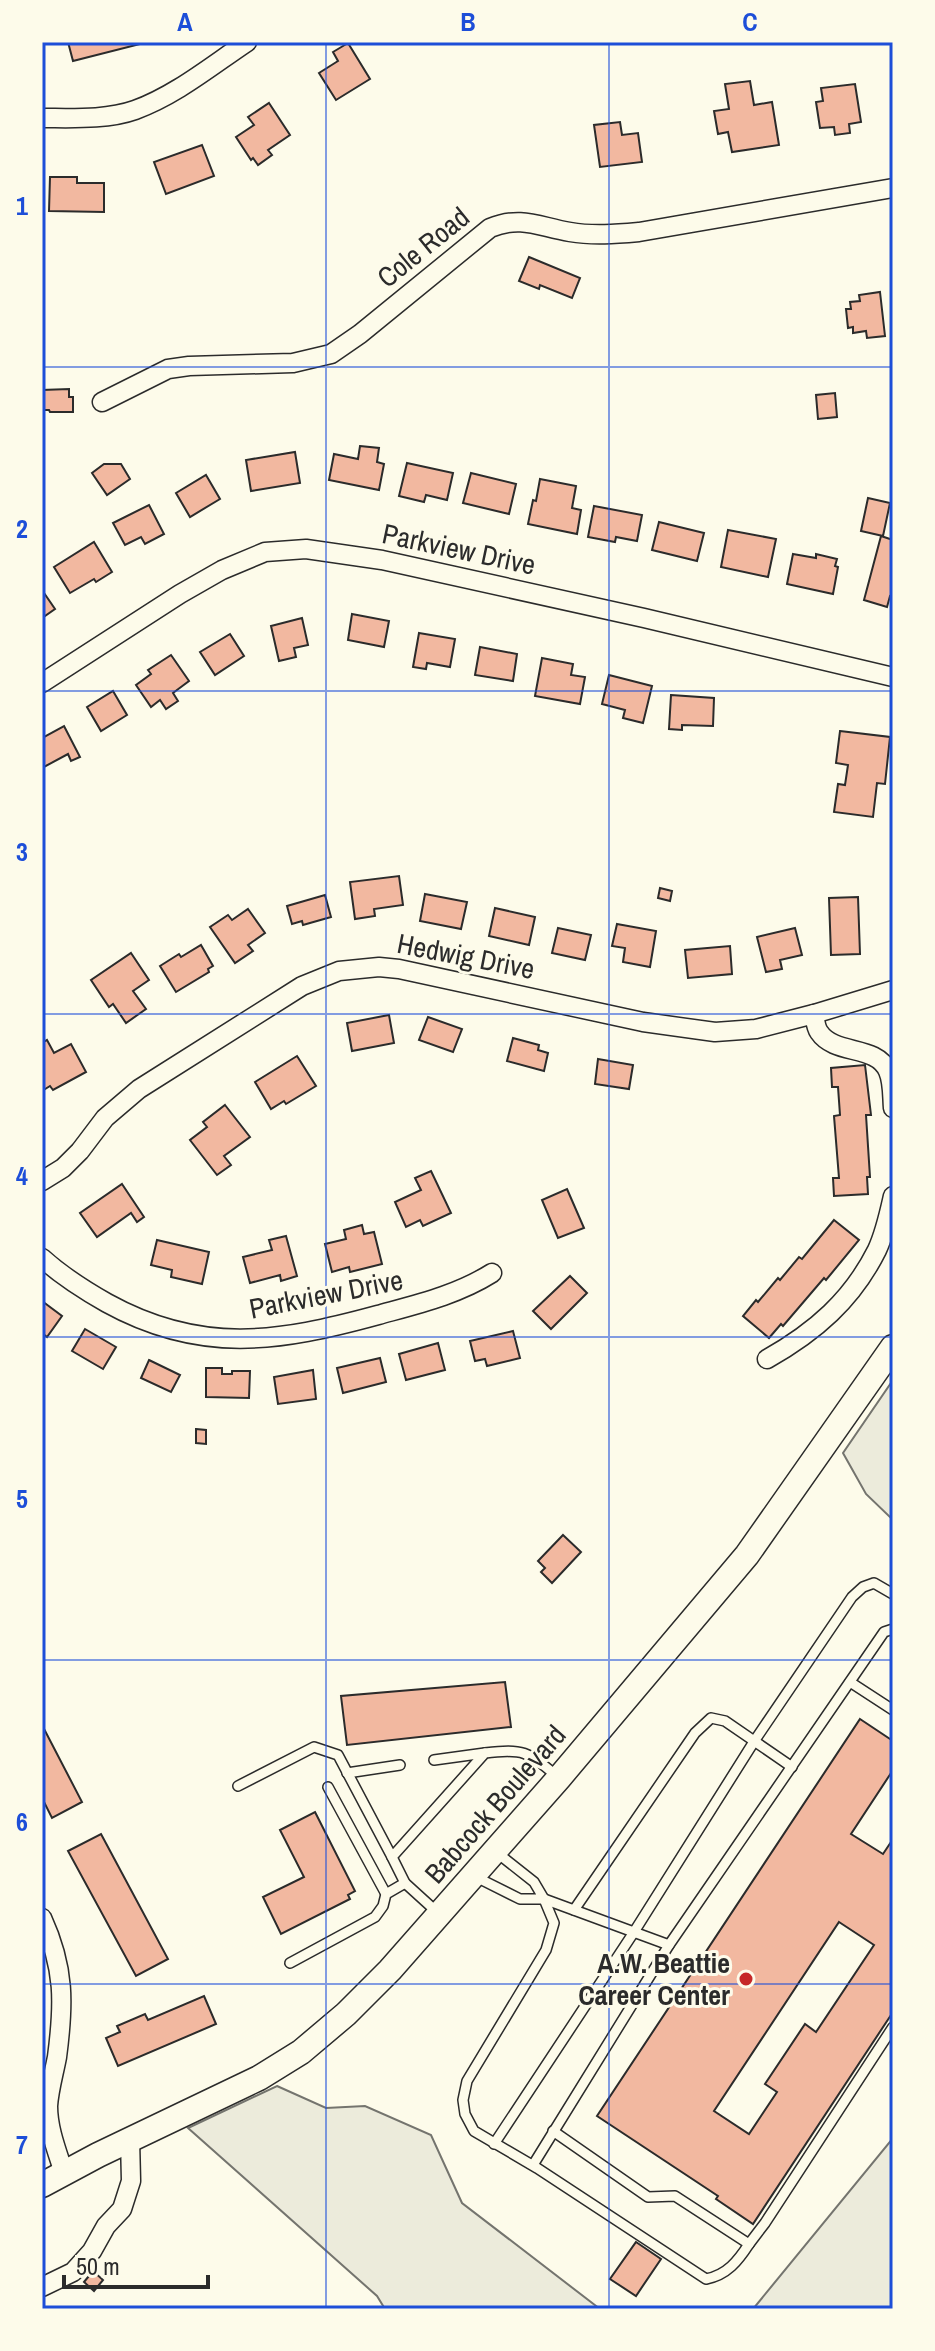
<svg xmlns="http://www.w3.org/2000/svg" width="935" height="2351" viewBox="0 0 935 2351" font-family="'Archivo Narrow',sans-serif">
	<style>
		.green { fill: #ecebdb; stroke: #74746e; stroke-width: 2 }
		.building { fill: #f2b8a0; stroke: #2b2b2b; stroke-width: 2; fill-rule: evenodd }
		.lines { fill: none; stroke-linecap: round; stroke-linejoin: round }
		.service-casing { stroke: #2b2b2b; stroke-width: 12 }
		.minor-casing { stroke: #2b2b2b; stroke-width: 21 }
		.secondary-casing { stroke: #2b2b2b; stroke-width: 27 }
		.service { stroke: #fdfbea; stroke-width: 9 }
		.minor { stroke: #fdfbea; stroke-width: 18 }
		.secondary { stroke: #fdfbea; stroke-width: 24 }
		.grid { fill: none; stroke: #1d4ed8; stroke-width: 2; stroke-opacity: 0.55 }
		.poi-dot { fill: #c62828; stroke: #fdfbea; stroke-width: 3 }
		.labels { text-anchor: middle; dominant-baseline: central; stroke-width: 6; stroke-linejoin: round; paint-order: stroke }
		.street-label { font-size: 28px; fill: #2b2b2b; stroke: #fdfbea }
		.poi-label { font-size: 28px; font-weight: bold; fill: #2b2b2b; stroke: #fdfbea; text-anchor: end }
		.neatline { fill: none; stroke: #1d4ed8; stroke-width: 3 }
		.grid-label { font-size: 26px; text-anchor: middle; font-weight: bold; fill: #1d4ed8 }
	</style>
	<rect width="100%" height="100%" fill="#fdfbea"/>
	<!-- green -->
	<g class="green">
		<polygon points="893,1380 893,1520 866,1494 843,1453"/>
		<polygon points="277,2086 326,2108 365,2106 431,2135 462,2203 600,2309 385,2309 377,2296 188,2128"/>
		<polygon points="893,2138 893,2309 753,2309"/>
	</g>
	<!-- building -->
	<g class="building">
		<polygon points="68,42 143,42 144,43 73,61"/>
		<polygon points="348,43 370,79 336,100 319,73 338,61 333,52"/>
		<polygon points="750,81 754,105 772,102 779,145 732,152 728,132 718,134 714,111 729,109 725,84"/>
		<polygon points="855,84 861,122 849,124 850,133 835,135 834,127 820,128 816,102 823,101 821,88"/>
		<polygon points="269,103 290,135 268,150 272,155 258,165 253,158 251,160 236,137 254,125 248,117"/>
		<polygon points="620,122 622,135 638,133 642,162 600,167 594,125"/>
		<polygon points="202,145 214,176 166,194 154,162"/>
		<polygon points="50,177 77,177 77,183 104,183 104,212 49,211"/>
		<polygon points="529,257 580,278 572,298 540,285 539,289 519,281"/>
		<polygon points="880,292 885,336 867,338 866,331 853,333 853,327 848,328 846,309 851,309 850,302 860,301 859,295"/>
		<polygon points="69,389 69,397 73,397 73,412 50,412 49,410 42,410 42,390"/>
		<polygon points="835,393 837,417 818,419 816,395"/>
		<polygon points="360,446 379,448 377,462 384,464 379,490 329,480 334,454 358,459"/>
		<polygon points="295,452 300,483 251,491 246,460"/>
		<polygon points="407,463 453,473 447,500 426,495 424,502 399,496"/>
		<polygon points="104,464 121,464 130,479 107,495 92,473"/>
		<polygon points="471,473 516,484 509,514 463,503"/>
		<polygon points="206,475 220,499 190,517 176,493"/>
		<polygon points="540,479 576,486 572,508 581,510 577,534 528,524 533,500 536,501"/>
		<polygon points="868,498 890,503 883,536 861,531"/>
		<polygon points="149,505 164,534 145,544 141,537 125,545 113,523"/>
		<polygon points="594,506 642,515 637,541 616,537 615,542 588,537"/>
		<polygon points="659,522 704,533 697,561 652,550"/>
		<polygon points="728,530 776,539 768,577 721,567"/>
		<polygon points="881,536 893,540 893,597 890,596 887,607 864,600"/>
		<polygon points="94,542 112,572 96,582 94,579 70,593 54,567"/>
		<polygon points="793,554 816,558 816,554 837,559 835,566 838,567 833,594 787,584"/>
		<polygon points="42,590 55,609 42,618"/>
		<polygon points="352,614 389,621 384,647 348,640"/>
		<polygon points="302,618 308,645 294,648 296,657 279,661 271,626"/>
		<polygon points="419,633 455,639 450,667 427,663 426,669 413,667"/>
		<polygon points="230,634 244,656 215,675 200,652"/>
		<polygon points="480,647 517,654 513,681 475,675"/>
		<polygon points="171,655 189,681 173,693 178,701 166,709 160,700 151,707 136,685 151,674 148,670"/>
		<polygon points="542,658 573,664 571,675 585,677 580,704 535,696"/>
		<polygon points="609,675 652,686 643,723 623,718 625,710 602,704"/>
		<polygon points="113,691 127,715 101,731 87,707"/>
		<polygon points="671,695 714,698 713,726 682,725 682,730 669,729"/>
		<polygon points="64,726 80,757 71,761 68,754 42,768 42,738"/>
		<polygon points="840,731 890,737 885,784 877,783 873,817 834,812 838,784 845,785 848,765 836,763"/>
		<polygon points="399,876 403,905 374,909 375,916 355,919 350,882"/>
		<polygon points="660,888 672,891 670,901 658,898"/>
		<polygon points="425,894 467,902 461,929 420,921"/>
		<polygon points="325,895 331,917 303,925 302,921 292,924 287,906"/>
		<polygon points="858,897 860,954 831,955 829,898"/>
		<polygon points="495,908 535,917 529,945 489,936"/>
		<polygon points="248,909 265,933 248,945 253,951 235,963 210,927 228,915 232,920"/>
		<polygon points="617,924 656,931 650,967 623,962 625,948 612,946"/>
		<polygon points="558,928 591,935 585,960 552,953"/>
		<polygon points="795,928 802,955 780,960 782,969 766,972 757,937"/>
		<polygon points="201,945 213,966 208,969 209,972 176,992 160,966 179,954 181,957"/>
		<polygon points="730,946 732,974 688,978 685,950"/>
		<polygon points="131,953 149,980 133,991 146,1009 126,1023 113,1004 109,1007 91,980"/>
		<polygon points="389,1015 394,1043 352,1051 347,1023"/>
		<polygon points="428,1017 462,1029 453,1052 419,1040"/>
		<polygon points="513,1038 539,1045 538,1050 548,1053 544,1071 507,1061"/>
		<polygon points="47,1040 54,1053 71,1044 86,1072 53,1090 50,1086 42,1091 42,1043"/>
		<polygon points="297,1056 316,1086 286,1104 284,1101 271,1109 255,1082"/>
		<polygon points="598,1059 633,1065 629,1089 595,1084"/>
		<polygon points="865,1065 871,1115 866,1115 870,1177 867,1177 868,1194 834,1196 833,1178 839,1178 834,1116 840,1115 838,1087 832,1087 831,1068"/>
		<polygon points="225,1105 250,1137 224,1156 231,1165 217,1175 190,1140 207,1127 203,1122"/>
		<polygon points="431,1171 451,1213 423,1226 420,1220 406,1227 395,1202 421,1190 415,1178"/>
		<polygon points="122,1184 144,1217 137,1222 131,1213 97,1237 80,1213"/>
		<polygon points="567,1189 584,1228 558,1238 542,1200"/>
		<polygon points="834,1220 859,1240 826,1280 824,1278 783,1326 781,1324 769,1338 743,1316 756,1300 758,1302 778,1278 780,1280 799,1257 802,1259"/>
		<polygon points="362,1225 364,1234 374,1232 382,1264 350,1272 349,1267 332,1272 325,1244 346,1239 344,1230"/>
		<polygon points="286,1236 297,1276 281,1281 280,1275 250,1283 243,1257 272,1250 269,1240"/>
		<polygon points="157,1240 209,1252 202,1284 171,1277 172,1270 151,1265"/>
		<polygon points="570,1276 587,1293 551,1329 533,1311"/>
		<polygon points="42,1301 62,1316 47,1337 42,1333"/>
		<polygon points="85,1329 116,1347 103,1369 72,1351"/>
		<polygon points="513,1331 520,1358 487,1366 485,1359 475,1361 470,1341"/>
		<polygon points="438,1343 445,1370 406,1380 399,1354"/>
		<polygon points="380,1358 386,1382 343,1393 337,1368"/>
		<polygon points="149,1360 180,1375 171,1392 141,1378"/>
		<polygon points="206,1368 222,1368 222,1374 232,1374 232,1371 250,1371 249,1398 206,1397"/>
		<polygon points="313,1370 316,1399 278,1404 274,1377"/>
		<polygon points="196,1429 206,1430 206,1444 196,1443"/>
		<polygon points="563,1535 581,1552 552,1583 541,1572 545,1568 538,1561"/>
		<polygon points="505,1682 511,1727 347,1745 341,1696"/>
		<path d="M860,1719L893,1741V1770L851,1834L883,1854L893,1839V2012L753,2224L716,2199L718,2196L597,2116ZM839,1922L874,1945L816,2032L805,2024L765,2084L777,2092L749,2134L714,2111Z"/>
		<polygon points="42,1725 82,1802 52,1818 42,1798"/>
		<polygon points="315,1812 355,1891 348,1895 350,1899 281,1934 263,1897 304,1877 280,1830"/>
		<polygon points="101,1834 168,1959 136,1976 68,1851"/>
		<polygon points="204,1996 216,2024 118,2066 106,2038 120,2032 117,2026 145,2014 148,2020"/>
		<polygon points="636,2242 661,2259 636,2296 610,2279"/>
		<polygon points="93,2271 103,2280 94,2291 84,2282"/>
	</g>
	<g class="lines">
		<defs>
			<g id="service">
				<polyline points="850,1682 893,1710"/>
				<polyline points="434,1760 485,1753"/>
				<polyline points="347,1773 400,1765"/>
				<polyline points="238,1786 314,1747 338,1755 392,1857"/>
				<polyline points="328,1787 386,1894"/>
				<polyline points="476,1877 520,1899 544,1899 534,1882 496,1852"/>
				<path d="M544,1899L554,1923L546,1950L467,2081L463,2100L465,2114L474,2131L537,2168L706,2279C727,2275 738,2261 749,2244L675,2196L648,2197L553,2131"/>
				<polyline points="544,1899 669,1945"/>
				<polyline points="574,1910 695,1733 711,1718 725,1721 792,1767"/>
				<path d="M438,1913L405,1883L392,1857L485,1753C525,1748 528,1752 559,1778"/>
				<polyline points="290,1963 375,1917 383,1906 386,1894 405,1883"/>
				<polyline points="494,2144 634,1932 755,1740 852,1597 863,1587 874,1583 893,1594"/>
				<polyline points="533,2165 669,1945 884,1632 893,1629"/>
				<polyline points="749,2244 765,2223 893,2027"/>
			</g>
			<g id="minor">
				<path d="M42,118C72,118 107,120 135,110C176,95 211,66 247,42"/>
				<path d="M102,402L168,369L189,366L293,363L331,354L360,334L490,228C522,215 539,227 570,232C593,236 616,234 639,232L893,188"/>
				<polyline points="42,683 180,594 222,570 265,552 306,549 382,560 644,618 893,677"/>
				<path d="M814,1014C815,1020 816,1028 819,1032C835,1056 876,1044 888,1071C893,1082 892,1097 893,1108"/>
				<polyline points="42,1181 63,1168 80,1151 105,1118 139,1089 302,986 339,971 379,967 399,969 643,1022 715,1032 756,1029 814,1014 893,990"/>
				<path d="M42,1258C62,1276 84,1290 107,1303C201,1355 279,1342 378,1315C418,1304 457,1295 492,1273"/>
				<path d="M767,1359C815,1332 852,1300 877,1250C885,1233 889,1214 893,1196"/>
				<path d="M42,1918C65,1968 64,2004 57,2057C54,2073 49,2090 48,2106C48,2129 57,2151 64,2173"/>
				<polyline points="42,2287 73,2272 92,2251 106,2226 122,2209 131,2181 130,2139"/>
			</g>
			<polyline id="secondary" points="42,2185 98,2155 259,2078 301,2052 346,2014 390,1970 559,1778 747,1555 893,1347"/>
		</defs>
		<!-- service casing -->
		<use href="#service" class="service-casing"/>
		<!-- minor casing -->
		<use href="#minor" class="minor-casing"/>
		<!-- secondary casing -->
		<use href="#secondary" class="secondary-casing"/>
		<!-- service -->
		<use href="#service" class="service"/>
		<!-- minor -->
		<use href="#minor" class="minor"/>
		<!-- secondary -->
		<use href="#secondary" class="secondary"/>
	</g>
	<!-- grid -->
	<path class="grid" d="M326,42V2309M609,42V2309M42,367H893M42,691H893M42,1014H893M42,1337H893M42,1660H893M42,1984H893"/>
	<!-- markers -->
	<circle class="poi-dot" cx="746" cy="1979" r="8"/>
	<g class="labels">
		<!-- street labels -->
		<g class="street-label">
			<text transform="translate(423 247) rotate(-39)">Cole Road</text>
			<text transform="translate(459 549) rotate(12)">Parkview Drive</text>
			<text transform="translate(466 956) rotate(11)">Hedwig Drive</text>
			<text transform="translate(326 1294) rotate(-11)">Parkview Drive</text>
			<text transform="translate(495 1804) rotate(-49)">Babcock Boulevard</text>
		</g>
		<!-- poi labels -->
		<g class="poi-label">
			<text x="730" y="1963">A.W. Beattie<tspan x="730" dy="32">Career Center</tspan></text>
		</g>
	</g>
	<!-- border -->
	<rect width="935" height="2351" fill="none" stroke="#fdfbea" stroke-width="88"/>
	<!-- scale -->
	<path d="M64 2275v12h144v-12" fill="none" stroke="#2b2b2b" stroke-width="4"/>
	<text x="76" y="2275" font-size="24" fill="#2b2b2b" stroke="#fdfbea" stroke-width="6" paint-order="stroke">50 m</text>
	<rect x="44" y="44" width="847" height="2263" class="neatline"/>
	<g class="grid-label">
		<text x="185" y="31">A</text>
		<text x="468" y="31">B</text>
		<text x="750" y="31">C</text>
		<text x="22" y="215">1</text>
		<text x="22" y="538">2</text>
		<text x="22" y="861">3</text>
		<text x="22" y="1185">4</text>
		<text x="22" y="1508">5</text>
		<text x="22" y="1831">6</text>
		<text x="22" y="2154">7</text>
	</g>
</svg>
